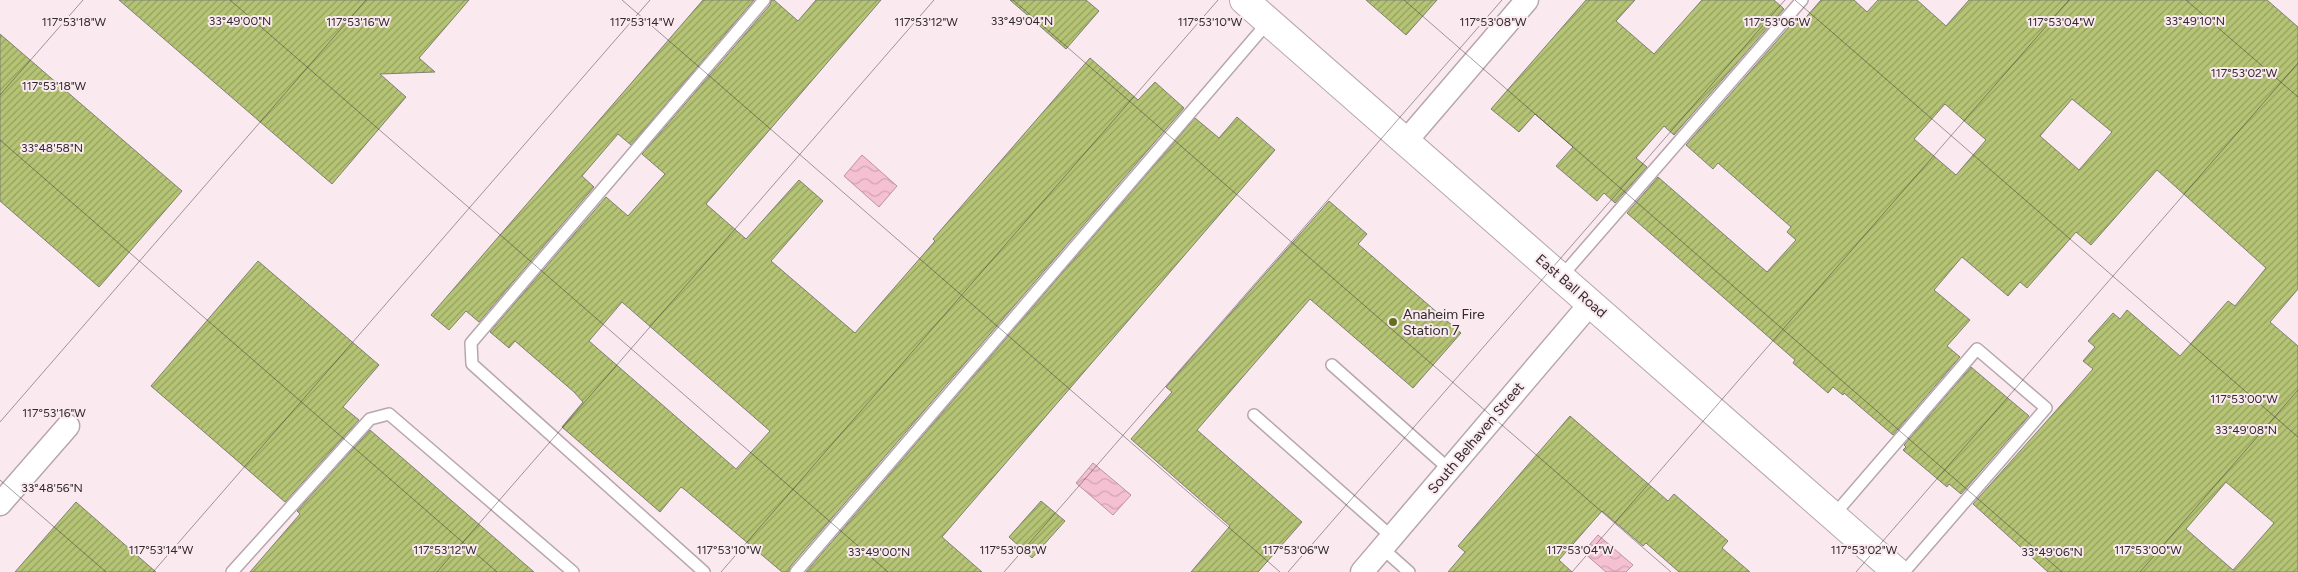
<svg xmlns="http://www.w3.org/2000/svg" width="2298" height="572" viewBox="0 0 2298 572" font-family="Figtree,sans-serif">
	<style>
		.water { fill: url(#water-waves); stroke: #b993a0 }
		.building { fill: url(#building-hatch); stroke: #7e8173; fill-rule: evenodd }
		.lines { fill: none; stroke-linecap: round; stroke-linejoin: round }
		.lane-casing { stroke: #b7a7ac; stroke-width: 14 }
		.street-casing { stroke: #b7a7ac; stroke-width: 25 }
		.primary-casing { stroke: #b7a7ac; stroke-width: 30 }
		.lane { stroke: #fff; stroke-width: 11 }
		.street { stroke: #fff; stroke-width: 22 }
		.primary { stroke: #fff; stroke-width: 28 }
		.ticks { fill: none; stroke: #302a2c; stroke-width: 1; stroke-opacity: 0.45 }
		.poi-dot { fill: #64701b; stroke: #fae9ee; stroke-width: 2 }
		.labels { text-anchor: middle; dominant-baseline: central; stroke-width: 4; stroke-linejoin: round; paint-order: stroke }
		.street-label { font-size: 14px; fill: #302a2c; stroke: #fae9ee }
		.poi-label { font-size: 14px; fill: #302a2c; stroke: #fae9ee; text-anchor: start }
		.ticks-label { font-size: 12px; text-anchor: middle; fill: #302a2c; stroke: #fae9ee; stroke-width: 4; stroke-linejoin: round; paint-order: stroke }
	</style>
	<defs>
		<pattern id="water-waves" width="16" height="10" patternUnits="userSpaceOnUse" patternTransform="scale(1.25)"><rect width="16" height="10" fill="#f4c0d2"/><path d="M0 5q4-4 8 0t8 0" fill="none" stroke="#d2a5b4"/></pattern>
		<pattern id="building-hatch" width="6" height="6" patternUnits="userSpaceOnUse" patternTransform="scale(1.25)"><rect width="6" height="6" fill="#b5c474"/><path d="M-1 1l2-2M0 6l6-6M5 7l2-2" fill="none" stroke="#949f5f"/></pattern>
	</defs>
	<rect width="100%" height="100%" fill="#fae9ee"/>
	<!-- water -->
	<g class="water">
		<polygon points="862,155 897,186 879,207 844,176"/>
		<polygon points="1093,463 1131,495 1113,515 1076,483"/>
		<polygon points="1598,535 1633,565 1626,572 1606,572 1583,552"/>
	</g>
	<!-- building -->
	<g class="building">
		<polygon points="119,0 469,0 419,58 435,72 380,74 406,97 332,184"/>
		<polygon points="703,0 754,0 631,145 618,134 582,176 594,187 479,322 466,311 449,330 431,315"/>
		<path d="M771,0H774L798,21L816,0H881L706,204L746,239L799,180L823,201L771,261L855,333L935,241L933,239L1090,58L1138,100L1155,82L1184,108L790,567L789,572H782L684,489L681,487L660,512L562,427L583,402L574,392L515,341L509,348L490,332L606,197L628,216L665,174L642,154L770,5ZM622,302L770,431L736,469L589,341Z"/>
		<polygon points="1010,0 1086,0 1099,11 1066,49"/>
		<polygon points="1366,0 1437,0 1406,35"/>
		<polygon points="1586,0 1635,0 1616,21 1654,54 1702,0 1774,0 1784,9 1674,135 1664,126 1636,158 1647,167 1615,203 1604,193 1597,201 1556,166 1573,147 1535,114 1519,132 1491,109"/>
		<path d="M1821,0H1854L1867,12L1878,0H1917L1946,26L1969,0H2267L2298,27V289L2270,322L2298,346V572H2048L1973,504L2093,369L2083,361L2095,347L2088,341L2113,313L2120,319L2127,310L2180,356L2228,301L2235,306L2266,268L2157,170L2091,245L2076,232L2027,288L2020,282L2008,296L1962,257L1934,290L1970,320L1947,346L1960,357L1893,435L1844,393L1843,395L1833,387L1828,393L1793,363L1795,360L1627,213L1658,177L1767,272L1796,240L1787,232L1791,227L1718,163L1713,169L1686,145L1796,19L1801,23ZM2072,99L2112,132L2079,170L2040,136ZM1945,104L1986,140L1956,175L1914,139ZM2226,482L2274,523L2233,570L2186,529Z"/>
		<polygon points="0,34 182,191 99,287 0,201"/>
		<polygon points="1237,117 1275,150 942,537 982,572 806,572 1195,118 1219,138"/>
		<polygon points="1329,201 1367,234 1358,244 1461,333 1413,388 1310,299 1197,430 1302,522 1258,572 1191,572 1230,526 1131,439 1172,392 1166,387"/>
		<polygon points="258,261 379,365 343,407 359,420 285,502 151,386"/>
		<polygon points="1971,367 2029,416 1961,494 1949,484 1947,487 1903,450 1906,447 1904,445"/>
		<polygon points="1570,416 1668,501 1674,494 1728,541 1722,548 1750,572 1679,572 1646,543 1643,546 1602,511 1559,560 1572,572 1448,572 1465,552 1458,546"/>
		<polygon points="370,430 534,572 250,572 300,514 297,511"/>
		<polygon points="1041,501 1065,521 1032,558 1009,537"/>
		<polygon points="76,502 156,572 15,572"/>
	</g>
	<g class="lines">
		<defs>
			<g id="lane">
				<polyline points="1560,278 1802,0"/>
				<polyline points="1332,365 1449,469"/>
				<polyline points="1254,415 1392,537"/>
				<polyline points="1833,516 1977,349 2046,408 1904,572"/>
				<polyline points="1382,548 1409,572"/>
				<polyline points="232,572 370,419 389,414 573,572"/>
				<polyline points="704,572 472,364 471,343 764,0"/>
				<polyline points="796,572 1269,21"/>
			</g>
			<g id="street">
				<polyline points="1406,141 1527,0"/>
				<polyline points="0,504 68,426"/>
				<polyline points="1362,572 1590,304"/>
			</g>
			<polyline id="primary" points="1244,0 1897,572"/>
		</defs>
		<!-- lane casing -->
		<use href="#lane" class="lane-casing"/>
		<!-- street casing -->
		<use href="#street" class="street-casing"/>
		<!-- primary casing -->
		<use href="#primary" class="primary-casing"/>
		<!-- lane -->
		<use href="#lane" class="lane"/>
		<!-- street -->
		<use href="#street" class="street"/>
		<!-- primary -->
		<use href="#primary" class="primary"/>
	</g>
	<!-- ticks -->
	<path class="ticks" d="M230,0L888,572M622,0L1280,572M1013,0L1671,572M1404,0L2062,572M1795,0L2298,437M2186,0L2298,97M0,95L83,0M0,140L497,572M0,422L366,0M0,480L106,572M153,572L650,0M437,572L934,0M721,572L1218,0M1004,572L1502,0M1288,572L1785,0M1572,572L2069,0M1856,572L2298,63M2140,572L2298,390"/>
	<!-- markers -->
	<circle class="poi-dot" cx="1393" cy="322" r="5"/>
	<g class="labels">
		<!-- street labels -->
		<g class="street-label">
			<text transform="translate(1571 286) rotate(41)">East Ball Road</text>
			<text transform="translate(1476 438) rotate(-50)">South Belhaven Street</text>
		</g>
		<!-- poi labels -->
		<g class="poi-label">
			<text x="1403" y="314">Anaheim Fire<tspan x="1403" dy="16">Station 7</tspan></text>
		</g>
	</g>
	<g class="ticks-label">
		<text x="240" y="25">33°49'00"N</text>
		<text x="1022" y="25">33°49'04"N</text>
		<text x="2195" y="25">33°49'10"N</text>
		<text x="358" y="26">117°53'16"W</text>
		<text x="642" y="26">117°53'14"W</text>
		<text x="926" y="26">117°53'12"W</text>
		<text x="1493" y="26">117°53'08"W</text>
		<text x="74" y="26">117°53'18"W</text>
		<text x="1210" y="26">117°53'10"W</text>
		<text x="1777" y="26">117°53'06"W</text>
		<text x="2061" y="26">117°53'04"W</text>
		<text x="2244" y="77">117°53'02"W</text>
		<text x="54" y="90">117°53'18"W</text>
		<text x="52" y="152">33°48'58"N</text>
		<text x="2244" y="403">117°53'00"W</text>
		<text x="54" y="417">117°53'16"W</text>
		<text x="2246" y="434">33°49'08"N</text>
		<text x="52" y="492">33°48'56"N</text>
		<text x="161" y="554">117°53'14"W</text>
		<text x="445" y="554">117°53'12"W</text>
		<text x="729" y="554">117°53'10"W</text>
		<text x="1013" y="554">117°53'08"W</text>
		<text x="1296" y="554">117°53'06"W</text>
		<text x="1580" y="554">117°53'04"W</text>
		<text x="1864" y="554">117°53'02"W</text>
		<text x="2148" y="554">117°53'00"W</text>
		<text x="879" y="556">33°49'00"N</text>
		<text x="2052" y="556">33°49'06"N</text>
	</g>
</svg>
